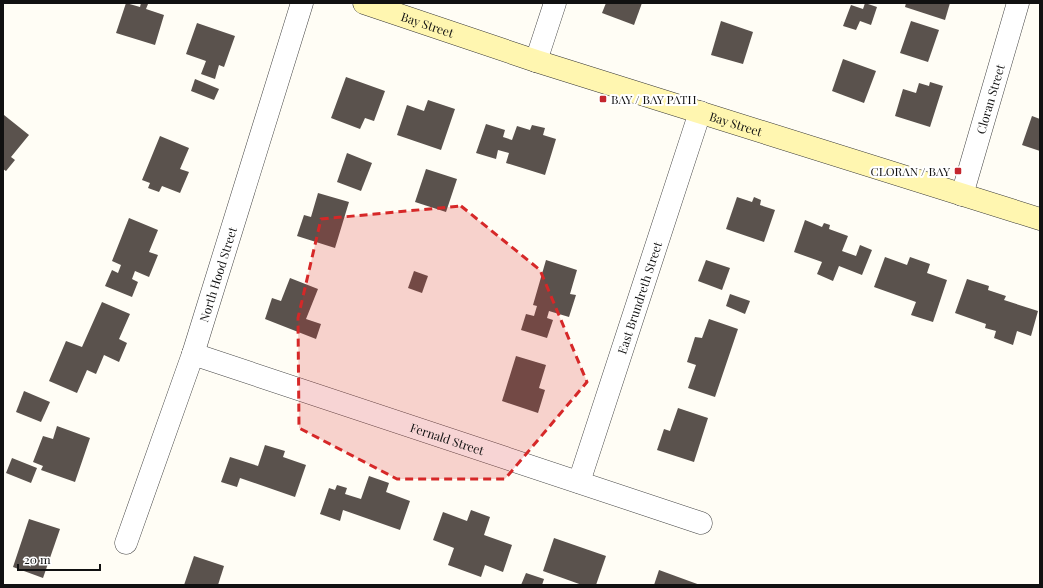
<svg xmlns="http://www.w3.org/2000/svg" width="1043" height="588" viewBox="0 0 1043 588" font-family="'Playfair Display',serif">
	<style>
		.building { fill: #5a524d }
		.lines { fill: none; stroke-linecap: round; stroke-linejoin: round }
		.street-casing { stroke: #444; stroke-width: 23 }
		.secondary-casing { stroke: #333; stroke-width: 23 }
		.street { stroke: #fff; stroke-width: 22 }
		.secondary { stroke: #fff6b0; stroke-width: 22 }
		.marked { fill: #d62828; fill-opacity: 0.2; stroke: #d62828; stroke-width: 3; stroke-dasharray: 8 5; stroke-linejoin: round }
		.poi-dot { fill: #c4262e; stroke: #fff; stroke-width: 1.5 }
		.labels { text-anchor: middle; dominant-baseline: central; stroke-width: 4; stroke-linejoin: round; paint-order: stroke }
		.street-label { font-size: 12px; fill: #111; stroke: #fff }
		.poi-label { font-size: 12px; fill: #111; stroke: #fff; text-anchor: start }
	</style>
	<rect width="100%" height="100%" fill="#fffdf5"/>
	<!-- building -->
	<g class="building">
		<polygon points="126,3 140,7 141,3 145,3 148,4 146,9 164,15 155,45 116,33"/>
		<polygon points="606,3 642,3 634,25 602,13"/>
		<polygon points="865,3 877,7 871,25 860,21 856,30 843,26 851,5 863,9"/>
		<polygon points="906,3 950,3 945,20 905,7"/>
		<polygon points="721,21 753,32 743,64 711,55"/>
		<polygon points="911,21 939,30 928,62 900,53"/>
		<polygon points="197,23 235,36 224,67 219,65 215,79 201,74 206,61 186,54"/>
		<polygon points="843,59 876,71 864,103 832,91"/>
		<polygon points="346,77 385,91 374,121 365,118 360,129 331,118"/>
		<polygon points="195,79 219,89 214,100 191,91"/>
		<polygon points="930,82 943,86 930,127 895,116 903,89 916,93 919,83 929,86"/>
		<polygon points="428,100 455,109 441,150 397,135 407,105 424,111"/>
		<polygon points="4,115 29,135 11,157 15,160 6,171 3,169 3,116"/>
		<polygon points="1032,116 1040,119 1040,151 1022,145"/>
		<polygon points="486,124 505,130 503,137 512,140 517,126 530,130 532,125 545,128 543,135 556,139 545,175 506,163 509,153 498,150 496,159 476,153"/>
		<polygon points="160,136 189,148 180,169 189,172 180,193 162,186 159,192 148,188 150,183 142,180"/>
		<polygon points="347,153 372,163 361,191 337,182"/>
		<polygon points="426,169 457,179 446,212 415,202"/>
		<polygon points="318,193 349,202 335,248 297,236 304,215 311,217"/>
		<polygon points="737,197 752,202 754,197 761,200 760,205 775,210 764,242 726,229"/>
		<polygon points="129,218 158,230 149,252 158,255 149,277 135,271 132,279 138,282 132,297 105,286 112,270 118,273 121,265 112,261"/>
		<polygon points="805,220 822,227 824,223 830,225 829,229 848,236 842,251 856,256 860,245 872,250 862,275 839,266 833,281 817,274 822,262 794,252"/>
		<polygon points="885,257 907,265 910,257 930,264 927,273 947,280 933,322 911,315 916,302 874,287"/>
		<polygon points="546,260 577,270 570,294 576,295 569,317 549,311 547,318 553,320 547,338 521,330 526,314 534,316 537,306 533,305"/>
		<polygon points="706,260 730,268 722,290 698,281"/>
		<polygon points="414,271 428,276 422,293 408,288"/>
		<polygon points="290,278 318,289 306,319 321,324 316,339 265,319 272,298 281,301"/>
		<polygon points="967,279 989,286 988,290 1006,296 1004,300 1038,311 1031,336 1017,331 1013,345 994,338 996,331 985,328 986,324 955,313"/>
		<polygon points="730,294 750,301 745,314 726,306"/>
		<polygon points="102,302 130,314 119,339 127,343 119,362 104,355 96,374 87,370 77,393 49,381 66,341 82,347"/>
		<polygon points="709,319 738,329 715,397 688,388 696,365 687,362 695,337 702,338"/>
		<polygon points="516,356 546,365 539,388 545,390 538,413 502,401"/>
		<polygon points="24,391 50,402 41,422 16,412"/>
		<polygon points="678,408 708,418 694,462 657,450 664,429 670,431"/>
		<polygon points="57,426 90,438 75,482 41,470 43,466 33,462 43,436 53,439"/>
		<polygon points="265,445 285,451 283,457 306,465 295,497 240,478 237,487 221,482 230,457 258,466"/>
		<polygon points="12,458 37,468 31,483 6,473"/>
		<polygon points="369,476 389,483 386,492 410,501 400,530 343,510 340,521 320,514 329,488 335,490 337,485 347,488 345,494 361,499"/>
		<polygon points="471,510 490,517 484,535 512,545 503,572 485,565 481,577 448,565 454,548 433,540 443,512 467,521"/>
		<polygon points="29,519 60,529 43,578 13,567"/>
		<polygon points="554,538 606,556 596,585 582,585 543,571"/>
		<polygon points="194,556 224,566 218,585 184,585"/>
		<polygon points="659,570 700,585 654,585"/>
		<polygon points="526,573 544,579 542,585 521,585"/>
	</g>
	<g class="lines">
		<defs>
			<g id="street">
				<polyline points="536,61 555,3"/>
				<path id="s1" d="M962,195L1018,3"/>
				<path id="s2" d="M193,354L701,523"/>
				<path id="s3" d="M579,482L700,112"/>
				<path id="s4" d="M126,543L193,354L302,3"/>
			</g>
			<g id="secondary">
				<path id="s5" d="M364,3L536,61L1040,219"/>
			</g>
		</defs>
		<!-- street casing -->
		<use href="#street" class="street-casing"/>
		<!-- secondary casing -->
		<use href="#secondary" class="secondary-casing"/>
		<!-- street -->
		<use href="#street" class="street"/>
		<!-- secondary -->
		<use href="#secondary" class="secondary"/>
	</g>
	<!-- marked area -->
	<path class="marked" d="M461,206L540,270L587,382L505,479H397L299,428L298,318L321,219Z"/>
	<!-- markers -->
	<g class="poi-dot">
		<rect x="599" y="95" width="8" height="8" rx="2"/>
		<rect x="954" y="167" width="8" height="8" rx="2"/>
	</g>
	<g class="labels">
		<!-- street labels -->
		<g class="street-label">
			<text stroke="none"><textPath href="#s5" startOffset="67">Bay Street</textPath></text>
			<text stroke="none"><textPath href="#s1" startOffset="100">Cloran Street</textPath></text>
			<text stroke="none"><textPath href="#s5" startOffset="391">Bay Street</textPath></text>
			<text stroke="none"><textPath href="#s4" startOffset="284">North Hood Street</textPath></text>
			<text stroke="none"><textPath href="#s3" startOffset="194">East Brundreth Street</textPath></text>
			<text stroke="none"><textPath href="#s2" startOffset="268">Fernald Street</textPath></text>
		</g>
		<!-- poi labels -->
		<g class="poi-label">
			<text x="611" y="99">BAY / BAY PATH</text>
			<text x="950" y="171" text-anchor="end">CLORAN / BAY</text>
		</g>
	</g>
	<!-- border -->
	<rect width="1043" height="588" fill="none" stroke="#111111" stroke-width="8"/>
	<!-- scale -->
	<path d="M18 564v6h82v-6" fill="none" stroke="#111111" stroke-width="2"/>
	<text x="24" y="564" font-size="12" fill="#111111" stroke="#ffffff" stroke-width="3" paint-order="stroke">20 m</text>
</svg>
